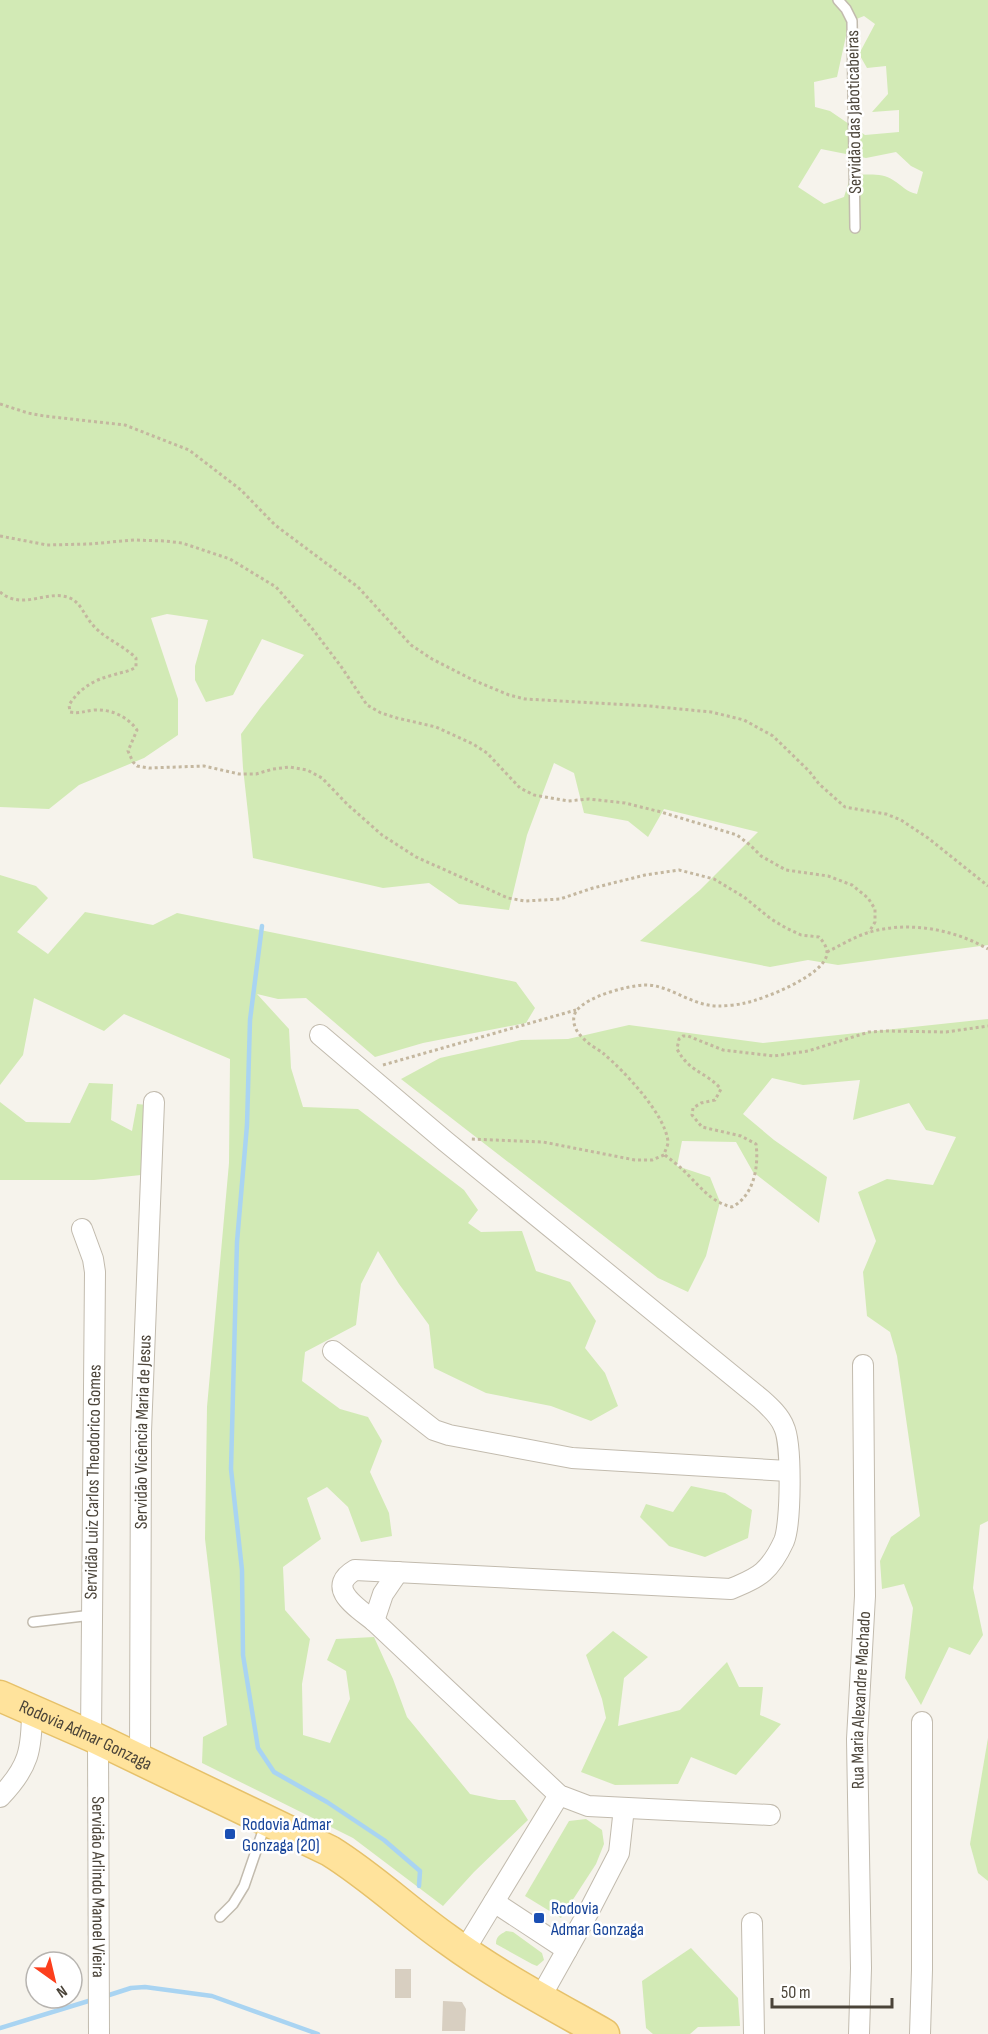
<svg xmlns="http://www.w3.org/2000/svg" width="988" height="2034" viewBox="0 0 988 2034" font-family="'Sofia Sans Condensed',sans-serif">
	<style>
		.green { fill: #d2eab5; fill-rule: evenodd }
		.lines { fill: none; stroke-linecap: round; stroke-linejoin: round }
		.stream { stroke: #a9d4f2; stroke-width: 4.5 }
		.building { fill: #d8cfc1 }
		.lane-casing { stroke: #c2bbae; stroke-width: 12 }
		.street-casing { stroke: #c2bbae; stroke-width: 22 }
		.primary-casing { stroke: #e6c16a; stroke-width: 33 }
		.path { stroke: #c4b79f; stroke-width: 3; stroke-dasharray: 3 3; stroke-linecap: butt }
		.lane { stroke: #fff; stroke-width: 9 }
		.street { stroke: #fff; stroke-width: 20 }
		.primary { stroke: #ffe39c; stroke-width: 30 }
		.transit-dot { fill: #1a4fb4; stroke: #fff; stroke-width: 2 }
		.labels { text-anchor: middle; dominant-baseline: central; stroke-width: 5; stroke-linejoin: round; paint-order: stroke }
		.street-label { font-size: 18px; fill: #4b4439; stroke: #fff }
		.transit-label { font-size: 18px; fill: #164399; stroke: #fff; text-anchor: start }
	</style>
	<rect width="100%" height="100%" fill="#f6f3ec"/>
	<!-- green -->
	<g class="green">
		<path d="M0,0H988V945L838,965L808,960L770,967L640,941L700,890L758,832L664,809L648,837L628,821L584,813L574,773L554,763L527,835L509,910L459,904L429,883L383,888L253,858L243,768L241,734L261,707L304,655L262,639L233,695L206,702L195,680V666L208,620L167,614L151,618L178,699V735L144,758L79,785L49,809L0,807ZM864,16L875,24L859,54L867,68L886,66L888,94L872,112L899,110V132L865,135L830,111L815,107L814,82L837,77L849,22ZM821,149L866,158L896,152L911,166L923,172L917,194C906,192 903,186 893,180C882,172 864,175 851,175L844,197L824,204L798,187Z"/>
		<polygon points="0,875 36,886 48,898 17,932 48,954 85,912 153,925 177,913 516,982 535,1008 526,1023 423,1043 375,1057 306,998 278,999 257,994 289,1029 291,1068 303,1107 358,1109 464,1190 478,1210 468,1223 481,1232 522,1231 536,1271 570,1282 596,1321 585,1348 605,1373 618,1406 591,1421 551,1406 486,1393 434,1368 429,1325 399,1284 378,1251 361,1284 356,1325 305,1352 302,1381 340,1409 368,1417 382,1441 370,1472 389,1513 392,1536 361,1542 348,1507 327,1487 307,1498 321,1539 283,1567 285,1610 310,1639 302,1684 303,1735 330,1743 350,1699 346,1671 327,1660 336,1639 374,1637 393,1679 407,1717 470,1794 499,1800 515,1800 528,1820 474,1872 443,1906 353,1838 202,1763 203,1737 227,1725 205,1539 207,1407 229,1163 230,1059 124,1014 104,1031 34,998 23,1055 0,1085"/>
		<polygon points="988,1019 988,1521 980,1525 973,1588 983,1635 970,1655 949,1647 921,1705 905,1678 913,1608 904,1584 882,1589 880,1561 891,1537 920,1516 897,1356 890,1332 867,1316 863,1272 876,1241 858,1192 887,1179 933,1185 956,1137 926,1130 909,1103 853,1120 860,1080 803,1085 772,1078 743,1114 774,1140 827,1177 819,1223 753,1172 736,1142 682,1141 677,1166 710,1177 720,1202 706,1256 688,1292 658,1278 401,1079 440,1058 521,1040 568,1039 629,1025 763,1043"/>
		<polygon points="89,1083 113,1084 111,1120 132,1131 137,1104 147,1105 141,1175 94,1180 0,1180 0,1102 26,1122 70,1123"/>
		<polygon points="691,1486 725,1493 752,1510 748,1538 705,1557 669,1546 640,1517 646,1504 673,1512"/>
		<polygon points="613,1631 648,1657 624,1678 618,1726 680,1710 727,1662 739,1687 763,1687 760,1715 781,1724 736,1775 691,1757 678,1784 615,1785 581,1772 606,1718 602,1699 586,1655"/>
		<polygon points="988,1738 988,1881 978,1873 970,1844"/>
		<polygon points="586,1819 602,1830 604,1844 596,1864 561,1918 525,1896 569,1821"/>
		<path d="M506,1931L513,1932L542,1953L544,1960L537,1966L532,1964L496,1944C496,1936 500,1935 506,1931Z"/>
		<polygon points="691,1948 738,1998 740,2026 698,2027 690,2034 653,2034 646,2028 642,1981"/>
	</g>
	<g class="lines">
		<!-- stream -->
		<g class="stream">
			<polyline points="262,926 250,1020 247,1125 237,1242 231,1469 242,1570 243,1655 258,1748 274,1772 327,1802 384,1840 420,1871 419,1886"/>
			<polyline points="103,1997 131,1988 145,1987 212,1996 318,2034"/>
			<polyline points="0,2028 95,1999"/>
		</g>
	</g>
	<!-- building -->
	<g class="building">
		<rect x="395" y="1969" width="16" height="29"/>
		<polygon points="443,2001 462,2002 466,2009 465,2031 442,2031"/>
	</g>
	<g class="lines">
		<defs>
			<g id="lane">
				<polyline points="838,0 846,9 852,21 855,228"/>
				<polyline points="33,1622 92,1615"/>
				<polyline points="220,1917 233,1904 244,1886 265,1825"/>
			</g>
			<g id="street">
				<path d="M320,1035L445,1141L761,1399C770,1407 780,1416 784,1427C792,1444 791,1524 784,1541C779,1552 772,1564 763,1572C754,1580 742,1584 731,1589L355,1570C324,1588 358,1608 374,1621L559,1795L588,1806L770,1815"/>
				<polyline points="82,1229 93,1259 95,1272 91,1736"/>
				<polyline points="333,1351 434,1430 449,1435 572,1458 788,1471"/>
				<polyline points="374,1621 383,1594 398,1572"/>
				<path id="s1" d="M98,1740L99,2034"/>
				<path id="s2" d="M140,1760L141,1432L154,1102"/>
				<path d="M0,1797C29,1767 32,1750 32,1709"/>
				<polyline points="494,1902 567,1950"/>
				<polyline points="752,1923 754,2034"/>
				<polyline points="464,1951 559,1795"/>
				<polyline points="540,1998 590,1909 619,1853 624,1808"/>
				<path id="s3" d="M859,2034L861,1968L857,1739L865,1596L863,1365"/>
				<polyline points="920,2034 922,1970 922,1722"/>
			</g>
			<g id="primary">
				<path id="s4" d="M0,1696L91,1736L330,1851C372,1877 407,1911 447,1939C496,1975 551,2004 604,2034"/>
			</g>
		</defs>
		<!-- lane casing -->
		<use href="#lane" class="lane-casing"/>
		<!-- street casing -->
		<use href="#street" class="street-casing"/>
		<!-- primary casing -->
		<use href="#primary" class="primary-casing"/>
		<!-- path -->
		<g class="path">
			<polyline points="0,404 28,413 44,416 125,425 189,450 241,490 275,525 358,587 411,645 432,659 473,680 509,695 525,699 649,706 711,712 744,720 773,736 809,771 819,784 845,807 886,814 901,820 928,838 988,886"/>
			<polyline points="0,536 47,545 89,544 134,540 165,541 182,543 230,559 276,587 311,627 340,665 367,705 381,713 397,718 436,727 473,744 487,753 520,788 534,795 568,801 589,799 625,803 661,812 737,835 750,845 761,856 786,870 828,876 852,885 868,898 875,909 875,922 869,932"/>
			<path d="M0,592C24,612 49,587 72,599C81,604 85,616 92,624C103,638 123,645 136,658V667C128,672 122,672 113,675C93,680 79,689 69,705L70,712C79,714 85,711 94,710C111,709 127,716 137,730L128,751L133,762L137,766L149,768L204,766L239,774H256L273,769L290,767L307,770L322,778L348,805L382,835L416,857L508,898L525,901L560,899L593,888L645,875L679,870L714,879L744,897L771,919L786,928L801,935L819,937C823,941 827,947 827,953C826,975 764,999 745,1003C737,1005 726,1006 718,1006C691,1006 669,984 644,985C626,986 589,996 577,1010C570,1019 575,1031 583,1038C589,1045 598,1049 604,1054C624,1071 666,1115 668,1142C668,1146 665,1150 664,1155L652,1160H635L543,1142L471,1139"/>
			<path d="M827,952C841,945 856,936 870,932C909,921 953,929 988,949"/>
			<polyline points="383,1065 576,1010"/>
			<path d="M665,1155C671,1160 678,1165 683,1170C699,1185 710,1202 732,1207C754,1196 759,1166 756,1144L741,1136L702,1127L692,1115L693,1108L701,1103L715,1100L721,1089C705,1071 690,1073 677,1049L679,1039L683,1036H688L723,1050L774,1056L808,1051L869,1032L885,1031L946,1032L988,1026"/>
		</g>
		<!-- lane -->
		<use href="#lane" class="lane"/>
		<!-- street -->
		<use href="#street" class="street"/>
		<!-- primary -->
		<use href="#primary" class="primary"/>
	</g>
	<!-- markers -->
	<g class="transit-dot">
		<rect x="224" y="1828" width="12" height="12" rx="3"/>
		<rect x="533" y="1912" width="12" height="12" rx="3"/>
	</g>
	<g class="labels">
		<!-- street labels -->
		<g class="street-label">
			<text transform="translate(854 112) rotate(-91)">Servidão das Jaboticabeiras</text>
			<text stroke="none"><textPath href="#s2" startOffset="328">Servidão Vicência Maria de Jesus</textPath></text>
			<text transform="translate(93 1482) rotate(-89)">Servidão Luiz Carlos Theodorico Gomes</text>
			<text stroke="none"><textPath href="#s3" startOffset="334">Rua Maria Alexandre Machado</textPath></text>
			<text stroke="none"><textPath href="#s4" startOffset="94">Rodovia Admar Gonzaga</textPath></text>
			<text stroke="none"><textPath href="#s1" startOffset="147">Servidão Arlindo Manoel Vieira</textPath></text>
		</g>
		<!-- transit labels -->
		<g class="transit-label">
			<text x="242" y="1824">Rodovia Admar<tspan x="242" dy="21">Gonzaga (20)</tspan></text>
			<text x="551" y="1908">Rodovia<tspan x="551" dy="21">Admar Gonzaga</tspan></text>
		</g>
	</g>
	<!-- north arrow -->
	<g transform="translate(54 1980) rotate(146)"><circle r="28" fill="#ffffff" stroke="#b7b4b0" stroke-width="1.5"/>
	<path d="M0-4.5L10 22L0 15L-10 22Z" fill="#fc3f1d"/>
	<text y="-9" font-size="16" font-weight="bold" text-anchor="middle" fill="#4b4439">N</text>
	</g>
	<!-- scale -->
	<path d="M772 1998v9h120v-9" fill="none" stroke="#4b4439" stroke-width="3"/>
	<text x="781" y="1998" font-size="18" fill="#4b4439" stroke="#ffffff" stroke-width="4.5" paint-order="stroke">50 m</text>
</svg>
